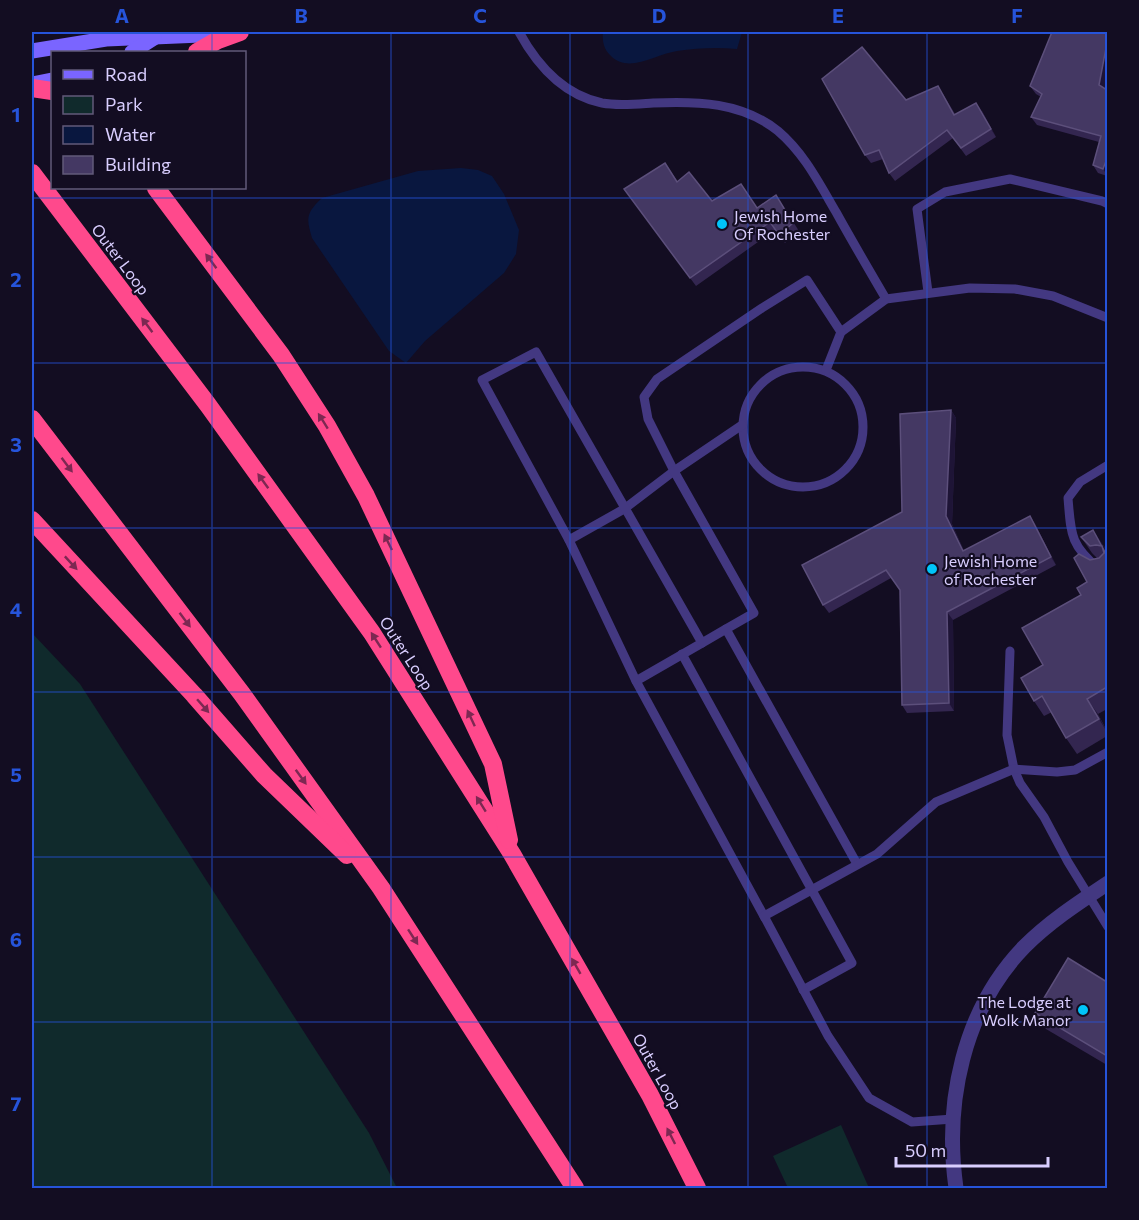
<svg xmlns="http://www.w3.org/2000/svg" width="1139" height="1220" viewBox="0 0 1139 1220" font-family="Commissioner,sans-serif">
	<style>
		.green { fill: #102a2c }
		.water { fill: #09173f }
		.lines { fill: none; stroke-linecap: round; stroke-linejoin: round }
		.service { stroke: #433881; stroke-width: 9 }
		.minor { stroke: #433881; stroke-width: 15 }
		.secondary { stroke: #7a65ff; stroke-width: 15 }
		.motorway { stroke: #ff498c; stroke-width: 18 }
		.wall { fill: #332650 }
		.shaded-wall { fill: #1e1436 }
		.building { fill: #443863; stroke: #5c4f7b; stroke-width: 1.5 }
		.oneway { fill: #7d2852 }
		.grid { fill: none; stroke: #2654da; stroke-width: 1.5; stroke-opacity: 0.55 }
		.poi-dot { fill: #00c4f9; stroke: #130d22; stroke-width: 2 }
		.labels { text-anchor: middle; dominant-baseline: central; stroke-width: 4.5; stroke-linejoin: round; paint-order: stroke }
		.poi-label { font-size: 16px; fill: #d9ceff; stroke: #130d22; text-anchor: start }
		.street-label { font-size: 16px; fill: #d9ceff; stroke: #130d22 }
		.neatline { fill: none; stroke: #2654da; stroke-width: 2 }
		.grid-label { font-size: 20px; text-anchor: middle; font-weight: bold; fill: #2654da }
	</style>
	<rect width="100%" height="100%" fill="#130d22"/>
	<!-- green -->
	<g class="green">
		<polygon points="32,633 80,684 369,1133 397,1188 32,1188"/>
		<polygon points="841,1125 869,1188 788,1188 773,1156"/>
	</g>
	<!-- water -->
	<g class="water">
		<path d="M603,32H742L737,49C717,47 697,48 677,51C656,54 629,74 611,56C604,50 602,41 603,32Z"/>
		<path d="M461,168L478,170L492,176L504,194L519,230L516,254L504,273L425,341L406,363L389,351L312,238C306,218 306,213 322,198L418,171Z"/>
	</g>
	<g class="lines">
		<!-- service -->
		<g class="service">
			<path d="M519,32C537,65 564,95 602,103C618,106 637,104 653,103C697,101 742,102 778,131C804,153 819,183 836,212C852,241 869,270 886,299"/>
			<polyline points="928,292 917,209 945,192 1010,179 1102,201 1108,204"/>
			<circle cx="803" cy="427" r="60"/>
			<polyline points="826,370 841,332 886,299 970,288 1015,289 1053,296 1108,318"/>
			<path d="M1108,465L1080,482L1068,498C1071,534 1070,545 1099,569L1108,567"/>
			<polyline points="569,540 624,509 674,471 648,419 644,397 657,379 762,308 807,280 841,332"/>
			<polyline points="726,629 754,613 674,471 742,425"/>
			<polyline points="1010,651 1007,735 1014,769 1020,783 1044,817 1068,862 1108,927"/>
			<polyline points="682,654 852,963 803,990"/>
			<polyline points="636,681 702,643"/>
			<polyline points="765,918 636,681 569,540 482,380 536,352 702,643 726,629 857,864"/>
			<polyline points="953,1119 912,1122 869,1098 828,1036 764,916 877,854 936,802 1014,769 1057,772 1075,770 1108,752"/>
		</g>
		<!-- minor -->
		<path class="minor" d="M956,1188C944,1103 963,1010 1024,947C1049,922 1078,903 1108,883"/>
		<!-- secondary -->
		<g class="secondary">
			<polyline points="32,51 106,39 225,34"/>
			<polyline points="132,52 154,38"/>
			<polyline points="32,84 52,80"/>
		</g>
		<!-- motorway -->
		<g class="motorway">
			<polyline points="197,52 218,40 240,32"/>
			<polyline points="32,88 52,91"/>
			<polyline points="32,173 208,405 372,633 512,854 650,1095 697,1188"/>
			<polyline points="156,188 281,355 327,426 366,496 493,764 509,840"/>
			<polyline points="32,419 242,694 381,888 575,1188"/>
			<polyline points="32,520 194,695 264,775 347,855"/>
		</g>
	</g>
	<!-- wall -->
	<g class="wall">
		<polygon points="1030,86 1105,89 1107,90 1107,176 1098,173 1093,165 1099,142 1037,125 1031,117 1041,97 1036,94"/>
		<polygon points="943,94 955,114 982,111 996,137 966,156 953,138 895,181 889,173 883,159 871,163 865,155 906,100"/>
		<polygon points="665,163 678,182 712,201 741,184 757,208 776,195 799,231 785,243 775,230 696,286 624,189"/>
		<polygon points="951,410 956,418 952,524 964,551 1030,516 1035,524 1056,565 953,620 954,711 907,713 902,705 900,590 891,578 829,613 823,605 902,512"/>
		<polygon points="1081,537 1104,546 1107,552 1107,709 1098,714 1107,731 1107,736 1077,754 1066,738 1052,712 1044,716 1034,701 1043,665 1087,582 1090,560 1097,558 1092,553"/>
		<polygon points="1107,982 1107,1065 1046,1029 1035,1013"/>
	</g>
	<!-- shaded-wall -->
	<g class="shaded-wall">
		<polygon points="1107,43 1107,78 1105,93 1099,85"/>
		<polygon points="976,103 982,111 996,137 991,129"/>
		<polygon points="1106,161 1107,163 1107,175 1103,169"/>
		<polygon points="951,410 956,418 952,524 968,559 963,551 946,516"/>
		<polygon points="1030,516 1035,524 1056,565 1051,557"/>
		<polygon points="1093,530 1104,546 1107,552 1107,556"/>
		<polygon points="947,612 953,620 954,711 949,703"/>
		<polygon points="1087,699 1098,714 1107,732 1099,719"/>
	</g>
	<!-- building -->
	<g class="building">
		<polygon points="1052,32 1107,32 1107,43 1099,85 1107,90 1107,162 1106,161 1103,169 1093,165 1101,136 1031,117 1042,94 1030,86"/>
		<polygon points="862,47 906,100 938,86 954,115 976,103 991,129 961,148 947,130 889,173 879,150 865,155 822,79"/>
		<polygon points="665,163 677,182 689,172 712,201 741,184 757,208 776,195 793,223 779,235 770,222 690,278 624,189"/>
		<polygon points="951,410 946,516 963,551 1030,516 1051,557 947,612 949,703 902,705 900,590 886,570 823,605 802,565 902,512 900,414"/>
		<polygon points="1093,530 1107,556 1107,687 1087,699 1099,719 1066,738 1042,696 1034,701 1021,678 1043,665 1022,628 1081,595 1077,588 1087,582 1074,558 1079,554 1090,560 1099,558 1104,553 1102,546 1096,545 1090,546 1081,537"/>
		<polygon points="1068,958 1107,982 1107,1056 1035,1013"/>
	</g>
	<!-- one-way arrows -->
	<defs><path id="oneway-solid" d="M-6-.8H1V-3.2L6.5 0L1 3.2V.8H-6Z" transform="scale(1.5)"/></defs>
	<g class="oneway">
		<use href="#oneway-solid" transform="translate(211 261) rotate(-127)"/>
		<use href="#oneway-solid" transform="translate(147 325) rotate(-127)"/>
		<use href="#oneway-solid" transform="translate(323 421) rotate(-122)"/>
		<use href="#oneway-solid" transform="translate(67 465) rotate(53)"/>
		<use href="#oneway-solid" transform="translate(263 481) rotate(-126)"/>
		<use href="#oneway-solid" transform="translate(388 542) rotate(-116)"/>
		<use href="#oneway-solid" transform="translate(71 563) rotate(47)"/>
		<use href="#oneway-solid" transform="translate(185 620) rotate(53)"/>
		<use href="#oneway-solid" transform="translate(376 640) rotate(-123)"/>
		<use href="#oneway-solid" transform="translate(203 706) rotate(49)"/>
		<use href="#oneway-solid" transform="translate(471 718) rotate(-115)"/>
		<use href="#oneway-solid" transform="translate(301 777) rotate(54)"/>
		<use href="#oneway-solid" transform="translate(481 804) rotate(-122)"/>
		<use href="#oneway-solid" transform="translate(413 937) rotate(57)"/>
		<use href="#oneway-solid" transform="translate(576 966) rotate(-120)"/>
		<use href="#oneway-solid" transform="translate(671 1136) rotate(-117)"/>
	</g>
	<!-- grid -->
	<path class="grid" d="M212,32V52M391,32V1188M570,32V1188M748,32V1188M927,32V1188M212,188V1188M32,198H1108M32,363H1108M32,528H1108M32,692H1108M32,857H1108M32,1022H1108"/>
	<!-- markers -->
	<g class="poi-dot">
		<circle cx="722" cy="224" r="6"/>
		<circle cx="932" cy="569" r="6"/>
		<circle cx="1083" cy="1010" r="6"/>
	</g>
	<g class="labels">
		<!-- poi labels -->
		<g class="poi-label">
			<text x="734" y="215">Jewish Home<tspan x="734" dy="18">Of Rochester</tspan></text>
			<text x="944" y="560">Jewish Home<tspan x="944" dy="18">of Rochester</tspan></text>
			<text x="1071" y="1001" text-anchor="end">The Lodge at<tspan x="1071" dy="18">Wolk Manor</tspan></text>
		</g>
		<!-- street labels -->
		<g class="street-label">
			<text transform="translate(121 259) rotate(53)">Outer Loop</text>
			<text transform="translate(407 653) rotate(57)">Outer Loop</text>
			<text transform="translate(658 1071) rotate(61)">Outer Loop</text>
		</g>
	</g>
	<!-- border -->
	<rect width="1139" height="1220" fill="none" stroke="#130d22" stroke-width="66"/>
	<!-- legend -->
	<rect x="51" y="51" width="195" height="138" fill="#130d22" stroke="#625a7a" stroke-width="1.5"/>
	<rect x="63" y="70" width="30" height="9" fill="#7a65ff" stroke="#625a7a" stroke-width="1.5"/>
	<text x="105" y="81" font-size="18" fill="#d9ceff">Road</text>
	<rect x="63" y="96" width="30" height="18" fill="#102a2c" stroke="#625a7a" stroke-width="1.5"/>
	<text x="105" y="111" font-size="18" fill="#d9ceff">Park</text>
	<rect x="63" y="126" width="30" height="18" fill="#09173f" stroke="#625a7a" stroke-width="1.5"/>
	<text x="105" y="141" font-size="18" fill="#d9ceff">Water</text>
	<rect x="63" y="156" width="30" height="18" fill="#443863" stroke="#625a7a" stroke-width="1.5"/>
	<text x="105" y="171" font-size="18" fill="#d9ceff">Building</text>
	<!-- scale -->
	<path d="M896 1157v9h152v-9" fill="none" stroke="#d9ceff" stroke-width="3"/>
	<text x="905" y="1157" font-size="18" fill="#d9ceff" stroke="#130d22" stroke-width="4.5" paint-order="stroke">50 m</text>
	<rect x="33" y="33" width="1073" height="1154" class="neatline"/>
	<g class="grid-label">
		<text x="122" y="23">A</text>
		<text x="301" y="23">B</text>
		<text x="480" y="23">C</text>
		<text x="659" y="23">D</text>
		<text x="838" y="23">E</text>
		<text x="1017" y="23">F</text>
		<text x="16" y="122">1</text>
		<text x="16" y="287">2</text>
		<text x="16" y="452">3</text>
		<text x="16" y="617">4</text>
		<text x="16" y="782">5</text>
		<text x="16" y="947">6</text>
		<text x="16" y="1111">7</text>
	</g>
</svg>
